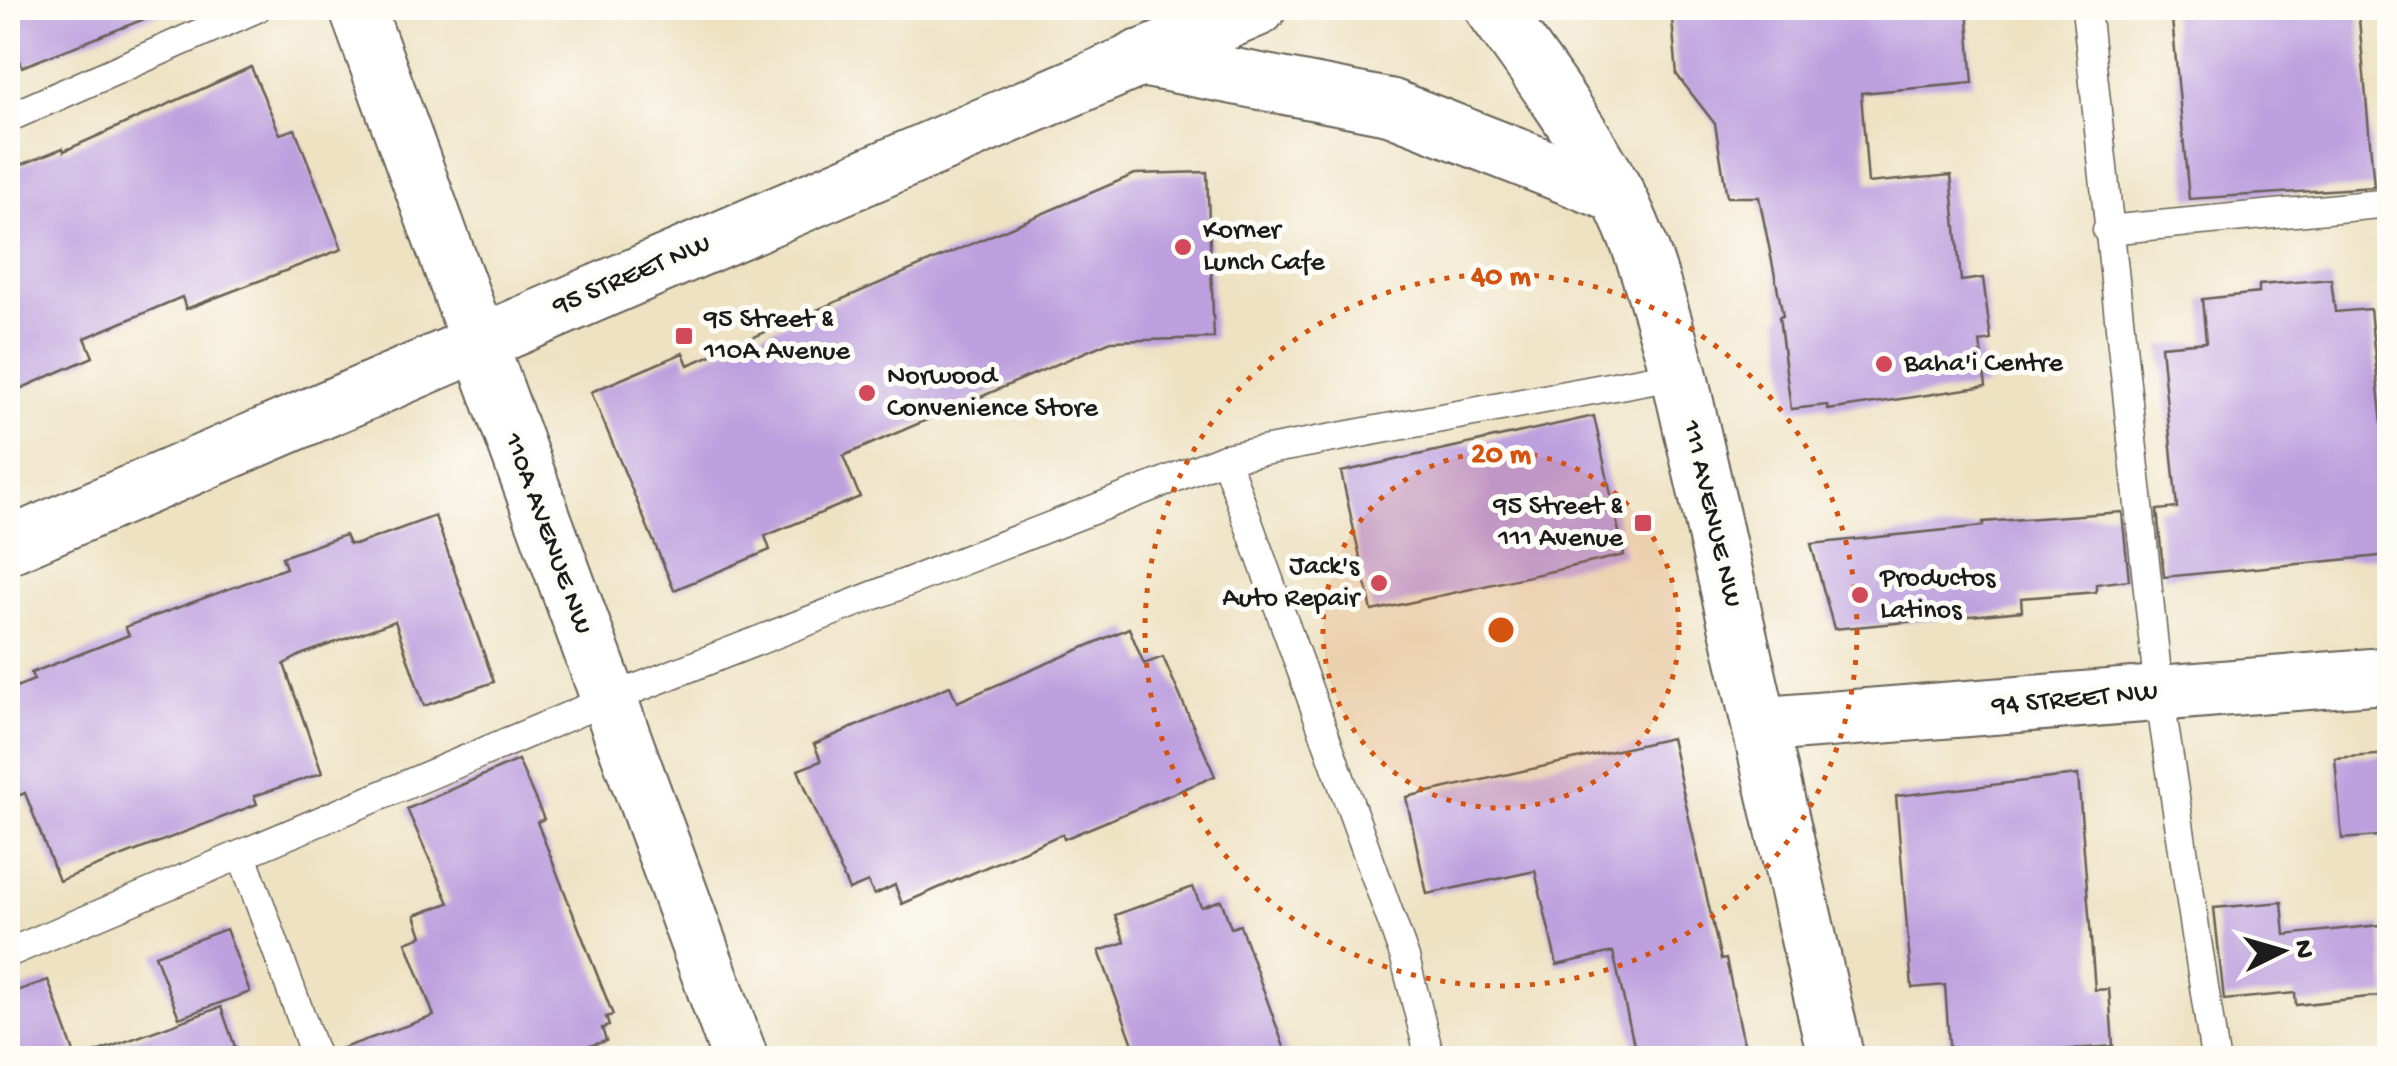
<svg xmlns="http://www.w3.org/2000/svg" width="2397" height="1066" viewBox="0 0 2397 1066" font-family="'Gochi Hand',sans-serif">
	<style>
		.building { fill: #bea0de }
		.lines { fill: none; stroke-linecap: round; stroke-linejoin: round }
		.lane-casing { stroke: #666156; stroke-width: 31 }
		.street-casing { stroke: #666156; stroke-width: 59 }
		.secondary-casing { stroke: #666156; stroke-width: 59 }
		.lane { stroke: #fff; stroke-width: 28 }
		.street { stroke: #fff; stroke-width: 55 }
		.secondary { stroke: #fff; stroke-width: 55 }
		.ring { fill: none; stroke: #d4530e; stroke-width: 5; stroke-dasharray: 5 10 }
		.poi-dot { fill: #d1495b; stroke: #fdfcf7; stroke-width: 4 }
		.labels { text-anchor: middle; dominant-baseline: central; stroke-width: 10; stroke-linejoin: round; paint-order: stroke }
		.poi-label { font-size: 28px; fill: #1c1c1c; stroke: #fdfcf7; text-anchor: start }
		.street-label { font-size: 28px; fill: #1c1c1c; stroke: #fdfcf7 }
		.centre { fill: #d4530e; stroke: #fdfcf7; stroke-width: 5 }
		.ring-label { font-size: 30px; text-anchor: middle; font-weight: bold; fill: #d4530e; stroke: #fdfcf7; stroke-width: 10; stroke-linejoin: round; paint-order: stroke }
	</style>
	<rect width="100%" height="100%" fill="#fdfcf7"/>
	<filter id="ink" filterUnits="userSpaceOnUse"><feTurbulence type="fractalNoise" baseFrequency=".01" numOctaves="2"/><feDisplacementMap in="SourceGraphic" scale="20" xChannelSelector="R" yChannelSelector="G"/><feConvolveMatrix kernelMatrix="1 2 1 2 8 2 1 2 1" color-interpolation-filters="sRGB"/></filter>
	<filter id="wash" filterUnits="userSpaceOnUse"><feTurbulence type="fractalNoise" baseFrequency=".0048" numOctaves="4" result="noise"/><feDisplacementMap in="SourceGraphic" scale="40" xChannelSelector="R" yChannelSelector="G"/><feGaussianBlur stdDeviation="2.25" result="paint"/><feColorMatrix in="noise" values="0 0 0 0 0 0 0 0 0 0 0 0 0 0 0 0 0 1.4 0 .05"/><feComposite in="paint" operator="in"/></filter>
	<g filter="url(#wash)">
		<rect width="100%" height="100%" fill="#eee2c3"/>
		<g id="blocks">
			<!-- building -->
			<g class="building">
				<polygon points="8,8 164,8 165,11 22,67 18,58 8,63"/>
				<polygon points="1671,8 1967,8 1973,83 1861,93 1868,183 1951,175 1961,281 1983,278 1991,340 1980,342 1986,386 1828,410 1827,405 1791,409 1779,317 1783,316 1759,197 1727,197 1715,124 1677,75"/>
				<polygon points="2171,8 2358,8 2374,187 2189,199"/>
				<polygon points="251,67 280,134 295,129 342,249 186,309 182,297 85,338 93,357 8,394 8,170 63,148 64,151"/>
				<polygon points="1207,172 1214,338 1111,341 843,456 860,497 765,536 770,550 674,590 591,392 683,353 688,365 1135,174"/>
				<polygon points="2331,279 2335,312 2370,309 2390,502 2390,555 2164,577 2157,510 2177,508 2161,346 2206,342 2202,299 2259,293 2259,285"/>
				<polygon points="1594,416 1624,555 1372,611 1341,472"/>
				<polygon points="2122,512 2129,580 2096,584 2096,592 2021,598 2022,611 1834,629 1811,544 1983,526 1983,522"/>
				<polygon points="435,516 494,682 424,706 395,621 303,654 284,664 322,773 254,796 257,804 59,881 25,793 8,800 8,690 34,680 31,673 129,635 125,627 286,568 282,557 345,535 349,544 358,544"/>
				<polygon points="1129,628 1144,664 1163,657 1215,776 1064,839 1062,834 902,904 895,885 874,895 868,882 849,890 798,770 821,761 814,744 950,686 957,702"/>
				<polygon points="1671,738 1721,960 1726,959 1747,1058 1637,1058 1613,952 1557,965 1535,871 1427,894 1406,797"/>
				<polygon points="2390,754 2390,835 2342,839 2335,758"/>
				<polygon points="518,760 544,819 537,822 613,1015 606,1017 609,1026 602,1028 606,1041 563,1054 560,1047 526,1058 335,1058 334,1051 434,1016 406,942 422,936 415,915 449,903 407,809"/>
				<polygon points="2078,775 2095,990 2109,989 2113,1046 1950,1058 1945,985 1912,988 1896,796"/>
				<polygon points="1193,887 1201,907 1221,900 1231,928 1240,925 1288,1058 1138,1058 1099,951 1125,942 1115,915"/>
				<polygon points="2282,902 2285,935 2381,925 2387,995 2296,1005 2295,993 2224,1000 2214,908"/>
				<polygon points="226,929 250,992 179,1018 155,955"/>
				<polygon points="48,980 76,1058 8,1058 8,994"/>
				<polygon points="221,1007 239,1058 97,1058 96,1052"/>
			</g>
		</g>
	</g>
	<g filter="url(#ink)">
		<use href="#blocks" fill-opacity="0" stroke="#666156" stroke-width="2.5"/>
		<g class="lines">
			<defs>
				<g id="lane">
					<polyline points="2086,8 2159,693 2215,1058"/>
					<polyline points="8,118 257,8"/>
					<polyline points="2107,230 2390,203"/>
					<polyline points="1225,458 1405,958 1430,1058"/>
					<polyline points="242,855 316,1058"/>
					<polyline points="8,953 609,699 1225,458 1679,374"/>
				</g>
				<g id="street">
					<polyline points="357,8 740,1058"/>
					<polyline points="1760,725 2390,675"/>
				</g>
				<g id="secondary">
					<path d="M1493,8C1536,68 1581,128 1616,193C1646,249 1661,315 1679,374L1836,1058"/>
					<polyline points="1139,58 1391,107 1618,196"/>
					<polyline points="8,546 1258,8"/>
				</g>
			</defs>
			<!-- lane casing -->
			<use href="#lane" class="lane-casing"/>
			<!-- street casing -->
			<use href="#street" class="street-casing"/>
			<!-- secondary casing -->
			<use href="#secondary" class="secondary-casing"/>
			<!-- lane -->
			<use href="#lane" class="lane"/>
			<!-- street -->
			<use href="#street" class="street"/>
			<!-- secondary -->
			<use href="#secondary" class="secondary"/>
		</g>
	</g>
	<!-- distance rings -->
	<circle cx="1501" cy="630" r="178" fill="#d4530e" fill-opacity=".12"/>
	<g class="ring">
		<circle cx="1501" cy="630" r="178"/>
		<circle cx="1501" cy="630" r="356"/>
	</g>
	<!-- markers -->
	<g class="poi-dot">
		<circle cx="1183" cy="247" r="10"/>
		<rect x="674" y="326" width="20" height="20" rx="5"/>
		<circle cx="1884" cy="364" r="10"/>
		<circle cx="867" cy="393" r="10"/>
		<rect x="1633" y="513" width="20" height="20" rx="5"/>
		<circle cx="1379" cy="583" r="10"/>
		<circle cx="1860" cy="595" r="10"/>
	</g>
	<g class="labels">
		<!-- poi labels -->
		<g class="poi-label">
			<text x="1203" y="231">Korner<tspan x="1203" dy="32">Lunch Cafe</tspan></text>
			<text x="704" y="320">95 Street &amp;<tspan x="704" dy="32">110A Avenue</tspan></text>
			<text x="1904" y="364">Baha'i Centre</text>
			<text x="887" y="377">Norwood<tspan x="887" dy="32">Convenience Store</tspan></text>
			<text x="1623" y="507" text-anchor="end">95 Street &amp;<tspan x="1623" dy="32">111 Avenue</tspan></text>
			<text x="1359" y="567" text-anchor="end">Jack's<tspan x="1359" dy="32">Auto Repair</tspan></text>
			<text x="1880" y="579">Productos<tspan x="1880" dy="32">Latinos</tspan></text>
		</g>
		<!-- street labels -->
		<g class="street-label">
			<text transform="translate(632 276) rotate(-23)">95 STREET NW</text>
			<text transform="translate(1711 514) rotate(77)">111 AVENUE NW</text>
			<text transform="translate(547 534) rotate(70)">110A AVENUE NW</text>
			<text transform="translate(2075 700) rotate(-5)">94 STREET NW</text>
		</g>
	</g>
	<circle cx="1501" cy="630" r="15" class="centre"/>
	<g class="ring-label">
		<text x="1501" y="284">40 m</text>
		<text x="1501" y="462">20 m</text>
	</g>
	<!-- margin -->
	<rect width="2397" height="1066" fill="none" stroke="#fdfcf7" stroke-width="40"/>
	<!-- north arrow -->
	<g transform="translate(2282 951) rotate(85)" stroke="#fdfcf7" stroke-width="8" paint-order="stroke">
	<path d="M0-8L18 38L0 25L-18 38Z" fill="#1c1c1c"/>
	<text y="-15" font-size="28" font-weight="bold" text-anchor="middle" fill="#1c1c1c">N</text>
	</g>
</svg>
